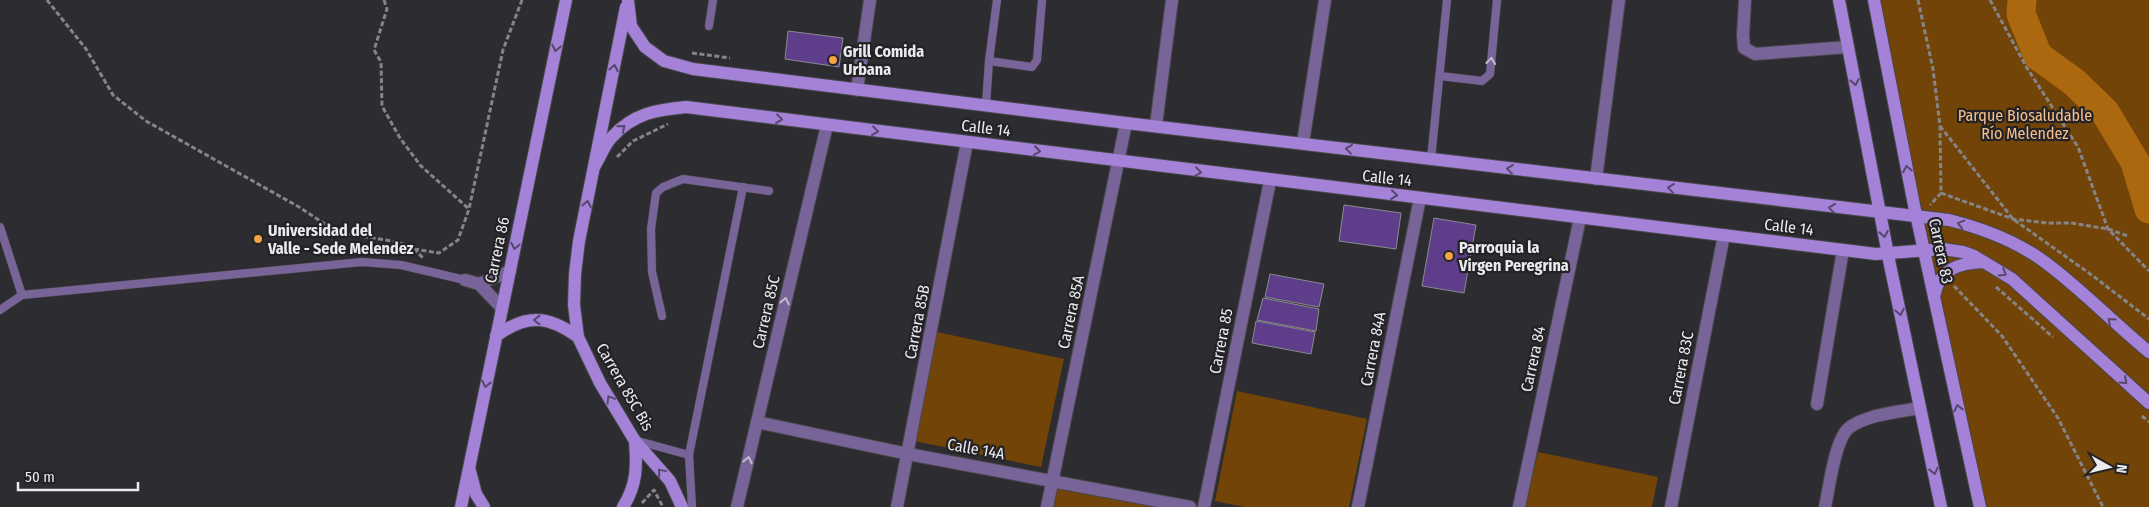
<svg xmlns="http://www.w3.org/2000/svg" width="2149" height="507" viewBox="0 0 2149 507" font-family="'Fira Sans Condensed',sans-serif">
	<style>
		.green { fill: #734407 }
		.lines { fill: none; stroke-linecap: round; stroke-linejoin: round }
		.river { stroke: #ac680e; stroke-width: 29 }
		.building { fill: #5e3d8b; stroke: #8b8a8f }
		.lane-casing { stroke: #48474a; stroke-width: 9 }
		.street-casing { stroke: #48474a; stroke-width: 14 }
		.secondary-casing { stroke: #48474a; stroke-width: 14 }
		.path { stroke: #858488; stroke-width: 3; stroke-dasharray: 5 2.5; stroke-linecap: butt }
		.lane { stroke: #786499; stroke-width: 8 }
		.street { stroke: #786499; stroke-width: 12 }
		.secondary { stroke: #a382d7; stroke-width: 12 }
		.oneway { stroke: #56486d }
		.oneway2 { stroke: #c3bbd0 }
		.poi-dot { fill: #f6a246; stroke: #232226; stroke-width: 2 }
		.labels { text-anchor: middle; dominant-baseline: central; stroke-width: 4.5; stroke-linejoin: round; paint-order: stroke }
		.poi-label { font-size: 16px; font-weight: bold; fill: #ebeaed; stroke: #232226; text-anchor: start }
		.park-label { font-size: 16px; fill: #f7c08b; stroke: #232226 }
		.street-label { font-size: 16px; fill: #ebeaed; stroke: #232226 }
	</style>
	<rect width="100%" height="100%" fill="#2d2c30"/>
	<!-- green -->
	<g class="green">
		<polygon points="1874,0 2149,0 2149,507 1980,507"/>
		<polygon points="937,332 1064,359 1041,467 914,441"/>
		<polygon points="1237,391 1367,419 1349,507 1244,507 1215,501"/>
		<polygon points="1538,452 1658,477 1652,507 1525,507"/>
		<polygon points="1053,480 1190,507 1047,507"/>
	</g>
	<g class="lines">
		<!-- river -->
		<polyline class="river" points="2022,0 2021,14 2038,56 2074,82 2105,112 2135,162 2149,209"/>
	</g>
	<!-- building -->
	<g class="building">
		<polygon points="788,31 843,38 839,67 785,59"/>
		<polygon points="1344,205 1401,213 1396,249 1339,241"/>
		<polygon points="1434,218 1476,225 1464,293 1422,286"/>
		<polygon points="1270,274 1324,284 1319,307 1265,297"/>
		<polygon points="1263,298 1319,309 1316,331 1257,320"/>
		<polygon points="1256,321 1315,332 1311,354 1252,343"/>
	</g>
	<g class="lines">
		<defs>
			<g id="lane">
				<polyline points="709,26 713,0"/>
				<polyline points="989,61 1032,67 1037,60 1042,0"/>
				<polyline points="1440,76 1482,81 1490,74 1497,0"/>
				<polyline points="986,105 989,61 997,0"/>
				<polyline points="1431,159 1447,0"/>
				<polyline points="0,227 22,295"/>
				<polyline points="0,310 22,295 362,262 401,265 465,280"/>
				<polyline points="662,316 652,272 651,229 656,193 663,187 683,179 769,191"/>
				<polyline points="638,441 689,455"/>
				<polyline points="692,507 689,455 743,187"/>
			</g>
			<g id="street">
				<polyline points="1745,0 1743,35 1744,48 1755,54 1848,47"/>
				<polyline points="857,90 870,0"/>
				<polyline points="1156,125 1172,0"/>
				<polyline points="1303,143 1325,0"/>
				<polyline points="1596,179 1619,0"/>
				<polyline points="465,280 479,284 502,308"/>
				<polyline points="479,284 510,271"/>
				<polyline points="1817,404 1843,250"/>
				<polyline points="757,422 908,454 1190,507"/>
				<polyline points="737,507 827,125"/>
				<polyline points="897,507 967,142"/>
				<polyline points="1047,507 1126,123"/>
				<polyline points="1204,507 1270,181"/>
				<polyline points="1358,507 1420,198"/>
				<polyline points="1519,507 1580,218"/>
				<polyline points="1671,507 1724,235"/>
				<path d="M1825,507C1829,489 1835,437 1850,427C1869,414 1898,412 1920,408"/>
			</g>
			<g id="secondary">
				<path d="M628,0L631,26L645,47L664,61L693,69L1126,123L1949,220C1985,229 2021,243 2050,266C2084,292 2115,324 2149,352"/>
				<polyline points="1839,0 1890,265 1941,507"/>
				<polyline points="1874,0 1914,205 1980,507"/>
				<polyline points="626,7 579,241 575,274 574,305 578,337 600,383 635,441 670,481 682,507"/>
				<path d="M594,167C600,158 604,145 612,137C634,113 656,110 686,107L1876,254L1943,249L1963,252L1974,256L2012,279L2149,403"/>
				<path d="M1934,297C1939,269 1958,263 1984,262"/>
				<path d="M496,336C526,314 548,315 578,337"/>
				<polyline points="470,471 476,494 484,507"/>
				<polyline points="461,507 566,0"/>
				<path d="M623,507C637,485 637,466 635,441"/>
			</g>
		</defs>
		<!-- lane casing -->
		<use href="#lane" class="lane-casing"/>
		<!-- street casing -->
		<use href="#street" class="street-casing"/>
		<!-- secondary casing -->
		<use href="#secondary" class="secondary-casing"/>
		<!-- path -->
		<g class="path">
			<polyline points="47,0 86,49 113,95 146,121 299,207 325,224 348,234 398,242 413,248 424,259"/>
			<polyline points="384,0 387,9 374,50 381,62 382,106 400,138 421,166 469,209"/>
			<polyline points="1918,0 1933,69 1940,126 1941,193 1930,205"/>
			<polyline points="1990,0 2027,68 2078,147 2108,229 2149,271"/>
			<polyline points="692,53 730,58"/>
			<polyline points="1940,126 2013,219 2093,276 2149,319"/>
			<polyline points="617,157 633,141 668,124"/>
			<polyline points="1941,193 2013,219 2047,223 2071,223 2108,229 2128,236"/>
			<polyline points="414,249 439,253 458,240 469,209 503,50 522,0"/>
			<polyline points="1954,286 2002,336 2058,418 2103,507"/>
			<polyline points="1996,287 2053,337"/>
			<polyline points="2142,416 2149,422"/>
			<polyline points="642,503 654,490 663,507"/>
		</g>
		<!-- lane -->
		<use href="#lane" class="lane"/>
		<!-- street -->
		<use href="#street" class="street"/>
		<!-- secondary -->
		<use href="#secondary" class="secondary"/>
	</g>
	<!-- one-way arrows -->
	<defs><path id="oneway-chevron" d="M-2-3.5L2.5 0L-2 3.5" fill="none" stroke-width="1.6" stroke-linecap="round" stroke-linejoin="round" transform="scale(1.25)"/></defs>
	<g class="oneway">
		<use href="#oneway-chevron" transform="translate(556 48) rotate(102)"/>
		<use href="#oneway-chevron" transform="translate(614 68) rotate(-79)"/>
		<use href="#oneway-chevron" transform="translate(1855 82) rotate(79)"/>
		<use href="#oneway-chevron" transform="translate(779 119) rotate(7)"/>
		<use href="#oneway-chevron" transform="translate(622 128) rotate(-40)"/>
		<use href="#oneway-chevron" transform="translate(875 131) rotate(7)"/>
		<use href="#oneway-chevron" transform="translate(1349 149) rotate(-173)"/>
		<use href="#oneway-chevron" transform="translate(1037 151) rotate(8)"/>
		<use href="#oneway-chevron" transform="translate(1510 169) rotate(-173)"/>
		<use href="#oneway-chevron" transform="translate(1907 169) rotate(-101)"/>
		<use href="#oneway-chevron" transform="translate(1198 172) rotate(7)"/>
		<use href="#oneway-chevron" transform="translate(1671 188) rotate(-173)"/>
		<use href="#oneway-chevron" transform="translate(1394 195) rotate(6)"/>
		<use href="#oneway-chevron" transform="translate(587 204) rotate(-79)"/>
		<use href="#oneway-chevron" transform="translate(1832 208) rotate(-173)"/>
		<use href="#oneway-chevron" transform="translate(1961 224) rotate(-165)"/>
		<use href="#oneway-chevron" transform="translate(1884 234) rotate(80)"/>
		<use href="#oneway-chevron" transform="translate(515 246) rotate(102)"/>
		<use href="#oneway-chevron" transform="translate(2003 273) rotate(32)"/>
		<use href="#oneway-chevron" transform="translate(1900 312) rotate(78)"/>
		<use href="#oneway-chevron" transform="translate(537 320) rotate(-180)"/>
		<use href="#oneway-chevron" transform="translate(2111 321) rotate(-138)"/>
		<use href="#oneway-chevron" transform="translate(2124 381) rotate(42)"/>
		<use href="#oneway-chevron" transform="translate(486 384) rotate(102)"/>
		<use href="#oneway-chevron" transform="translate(610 399) rotate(-121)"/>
		<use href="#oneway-chevron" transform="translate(1958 408) rotate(-103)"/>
		<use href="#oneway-chevron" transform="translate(1934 471) rotate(78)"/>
		<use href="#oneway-chevron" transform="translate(661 472) rotate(-130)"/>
	</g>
	<g class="oneway2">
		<use href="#oneway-chevron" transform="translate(1491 61) rotate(-84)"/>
		<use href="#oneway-chevron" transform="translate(785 301) rotate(-77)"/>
		<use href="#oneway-chevron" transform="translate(748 460) rotate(-77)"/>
	</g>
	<!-- markers -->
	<g class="poi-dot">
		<circle cx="833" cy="60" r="5"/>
		<circle cx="258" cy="239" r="5"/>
		<circle cx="1449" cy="256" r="5"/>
	</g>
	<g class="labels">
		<!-- poi labels -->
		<g class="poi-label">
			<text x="843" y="51">Grill Comida<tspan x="843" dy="18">Urbana</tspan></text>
			<text x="268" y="230">Universidad del<tspan x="268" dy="18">Valle - Sede Melendez</tspan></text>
			<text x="1459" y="247">Parroquia la<tspan x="1459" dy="18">Virgen Peregrina</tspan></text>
		</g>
		<!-- park labels -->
		<g class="park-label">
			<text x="2025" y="115">Parque Biosaludable<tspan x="2025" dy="18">Río Melendez</tspan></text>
		</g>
		<!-- street labels -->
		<g class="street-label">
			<text transform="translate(986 128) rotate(7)">Calle 14</text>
			<text transform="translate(1387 178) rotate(6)">Calle 14</text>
			<text transform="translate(1789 227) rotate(7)">Calle 14</text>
			<text transform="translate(497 250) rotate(-78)">Carrera 86</text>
			<text transform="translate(1941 251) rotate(78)">Carrera 83</text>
			<text transform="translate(766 312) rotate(-77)">Carrera 85C</text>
			<text transform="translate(1071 312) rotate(-78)">Carrera 85A</text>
			<text transform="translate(917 322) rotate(-79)">Carrera 85B</text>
			<text transform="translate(1221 341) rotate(-79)">Carrera 85</text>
			<text transform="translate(1373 349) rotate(-79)">Carrera 84A</text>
			<text transform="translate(1533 359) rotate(-78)">Carrera 84</text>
			<text transform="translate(1681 368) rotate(-79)">Carrera 83C</text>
			<text transform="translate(625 387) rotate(60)">Carrera 85C Bis</text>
			<text transform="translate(976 449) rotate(10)">Calle 14A</text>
		</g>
	</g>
	<!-- north arrow -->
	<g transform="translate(2109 467) rotate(98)" stroke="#232226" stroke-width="4" paint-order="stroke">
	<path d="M0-4L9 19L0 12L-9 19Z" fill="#ebeaed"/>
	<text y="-8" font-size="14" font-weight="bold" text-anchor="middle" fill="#ebeaed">N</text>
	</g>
	<!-- scale -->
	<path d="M18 482v8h120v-8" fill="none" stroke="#ebeaed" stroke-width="2.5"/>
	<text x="25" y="482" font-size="15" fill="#ebeaed" stroke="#232226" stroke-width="4" paint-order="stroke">50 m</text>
</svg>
